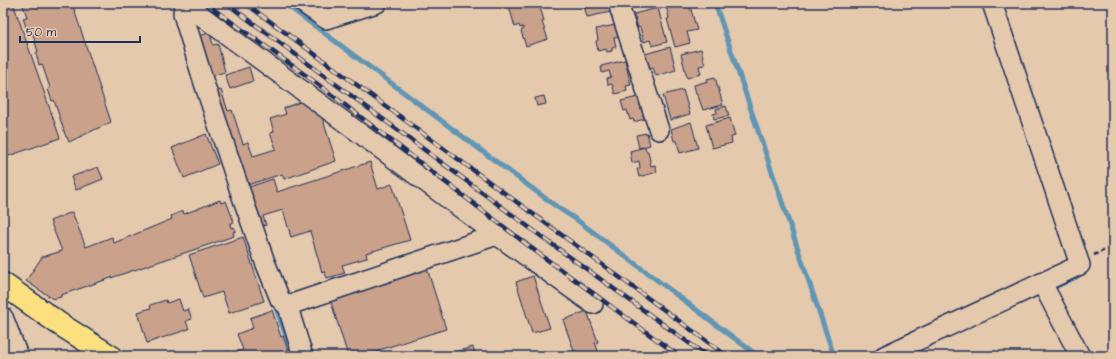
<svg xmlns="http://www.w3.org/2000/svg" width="1116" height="359" viewBox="0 0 1116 359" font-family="'Architects Daughter',sans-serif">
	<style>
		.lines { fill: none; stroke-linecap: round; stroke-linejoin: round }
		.stream { stroke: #6096b4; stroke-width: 5 }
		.building { fill: #caa18a; stroke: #1b2f5e }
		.minor-casing { stroke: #1b2f5e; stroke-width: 22 }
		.major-casing { stroke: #1b2f5e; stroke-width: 25 }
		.path { stroke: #1b2f5e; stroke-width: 2.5; stroke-dasharray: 4 3; stroke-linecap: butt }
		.minor { stroke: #e5c9ac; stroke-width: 19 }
		.major { stroke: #fce080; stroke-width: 22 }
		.rail-casing { stroke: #1b2f5e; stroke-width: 4.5 }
		.rail { stroke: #e5c9ac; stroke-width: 3; stroke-dasharray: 9; stroke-linecap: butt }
	</style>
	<rect width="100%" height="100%" fill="#e5c9ac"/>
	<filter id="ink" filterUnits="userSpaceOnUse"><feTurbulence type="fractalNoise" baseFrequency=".025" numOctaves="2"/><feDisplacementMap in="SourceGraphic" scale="8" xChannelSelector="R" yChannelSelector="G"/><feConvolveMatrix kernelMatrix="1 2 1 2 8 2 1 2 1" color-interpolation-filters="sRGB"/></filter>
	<g filter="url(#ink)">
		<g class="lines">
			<!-- stream -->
			<g class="stream">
				<polyline points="284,3 557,207 577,220 758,356"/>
				<polyline points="715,3 834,356"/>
				<polyline points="1049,290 1076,277 1075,273"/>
				<polyline points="274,302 293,356"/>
			</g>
		</g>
		<!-- building -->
		<g class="building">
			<polygon points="3,3 13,3 60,138 3,158"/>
			<polygon points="22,3 72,3 111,122 69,142 67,137 66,137 54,100 52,101 48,89 50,88 42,64 39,65 36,53 38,52 31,28 27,30 23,18 27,17"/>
			<polygon points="508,3 539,3 544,21 542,22 548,39 526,46 521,31 523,30 523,27 520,28 519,25 515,27"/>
			<polygon points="585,3 611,3 611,12 587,17 584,5 586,5"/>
			<polygon points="673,3 689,3 697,30 687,32 690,43 675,47 667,19 669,18 666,6"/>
			<polygon points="658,8 667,42 652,46 650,40 644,42 640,27 638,28 634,14"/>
			<polygon points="615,25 618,37 614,37 616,47 612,48 612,51 607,52 606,49 598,51 596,41 598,40 596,29"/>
			<polygon points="210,33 213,45 218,44 225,72 205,78 194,37"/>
			<polygon points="670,47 676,70 656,76 653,67 649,68 645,54"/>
			<polygon points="701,49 705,65 699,66 701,74 687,78 681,54"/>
			<polygon points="625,60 631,85 626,86 627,91 615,94 612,84 608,85 607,78 611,77 609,71 602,73 601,66"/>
			<polygon points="249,67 253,81 230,89 225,75"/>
			<polygon points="715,77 723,105 703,110 697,93 696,94 694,85 708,81 707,79"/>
			<polygon points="221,90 228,111 232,110 243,144 248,142 253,156 276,149 270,133 274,132 270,119 286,114 284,108 303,101 321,114 336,161 284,179 282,174 241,187 210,93"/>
			<polygon points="683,90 690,114 670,120 663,95"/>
			<polygon points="544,96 546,104 537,106 535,98"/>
			<polygon points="638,97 644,119 634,122 633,119 630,120 627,110 624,111 621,101"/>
			<polygon points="726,106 729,116 714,119 713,114 717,113 716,109"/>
			<polygon points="730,118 735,136 731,137 732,143 712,148 706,125"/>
			<polygon points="691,122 698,148 680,153 677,141 674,141 671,129"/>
			<polygon points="647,133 650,145 639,148 636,135"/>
			<polygon points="206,134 218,164 184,178 172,148"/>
			<polygon points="645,147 646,151 648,151 651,166 655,165 657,172 639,177 637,169 640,168 639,161 632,163 630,151"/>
			<polygon points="370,162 378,189 392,184 410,240 366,253 367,258 342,265 345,273 327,278 324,271 322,272 310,231 291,237 283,210 263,216 266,225 256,228 243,189 273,179 277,192"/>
			<polygon points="98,167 103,179 76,190 71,177"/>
			<polygon points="220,200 221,203 226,201 234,222 230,224 231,228 234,227 236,231 233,232 234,236 61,295 61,297 53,299 26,281 42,257 62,251 50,221 72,212 86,247 112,237 114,243 172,219 171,216 183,211 184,214"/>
			<polygon points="243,237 264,301 229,313 222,292 203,298 189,255"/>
			<polygon points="426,265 446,329 379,350 380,351 369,354 370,356 348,356 329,296"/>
			<polygon points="533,276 550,328 532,333 516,282"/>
			<polygon points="179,299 183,311 188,309 192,319 186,321 189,329 147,343 138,312 151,308 150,305 166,300 167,303"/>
			<polygon points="272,310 281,337 283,336 290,356 214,356 229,351 230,355 243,350 237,334 253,328 250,318"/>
			<polygon points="587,311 598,342 595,343 600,356 577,356 575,350 574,351 563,320"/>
			<polygon points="473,347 476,356 453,356 452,353"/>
		</g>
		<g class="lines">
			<defs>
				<g id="minor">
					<polyline points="184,3 497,235 593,304"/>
					<polyline points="184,3 183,14 204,83 239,188 265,262 280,299 290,309"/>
					<polyline points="303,3 326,19 377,3"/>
					<polyline points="618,3 659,130"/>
					<polyline points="1042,283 1080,356"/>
					<polyline points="3,317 18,356"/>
					<polyline points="303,356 290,314 290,309 292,304 497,235"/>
					<polyline points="884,356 1080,265 992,3"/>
				</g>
				<polyline id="major" points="3,284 58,323 110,356"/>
			</defs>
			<!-- minor casing -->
			<use href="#minor" class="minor-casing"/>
			<!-- major casing -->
			<use href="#major" class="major-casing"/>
			<!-- path -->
			<polyline class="path" points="1094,255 1113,246"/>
			<!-- minor -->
			<use href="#minor" class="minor"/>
			<!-- major -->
			<use href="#major" class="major"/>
			<defs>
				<g id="rail">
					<polyline points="205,3 311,79 538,253 679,356"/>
					<polyline points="226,3 549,242 707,356"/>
					<polyline points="245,3 727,356"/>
				</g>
			</defs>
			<!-- rail casing -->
			<use href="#rail" class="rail-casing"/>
			<!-- rail -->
			<use href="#rail" class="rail"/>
		</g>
	</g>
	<!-- margin -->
	<rect width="1116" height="359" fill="none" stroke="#e5c9ac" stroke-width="16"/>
	<rect x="8" y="8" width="1100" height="343" fill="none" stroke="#1b2f5e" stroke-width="1.5" filter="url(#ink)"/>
	<!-- scale -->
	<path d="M20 36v6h120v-6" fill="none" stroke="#1b2f5e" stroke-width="2"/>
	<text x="26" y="36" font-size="12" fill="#1b2f5e" stroke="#e5c9ac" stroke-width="3" paint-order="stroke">50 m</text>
</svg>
